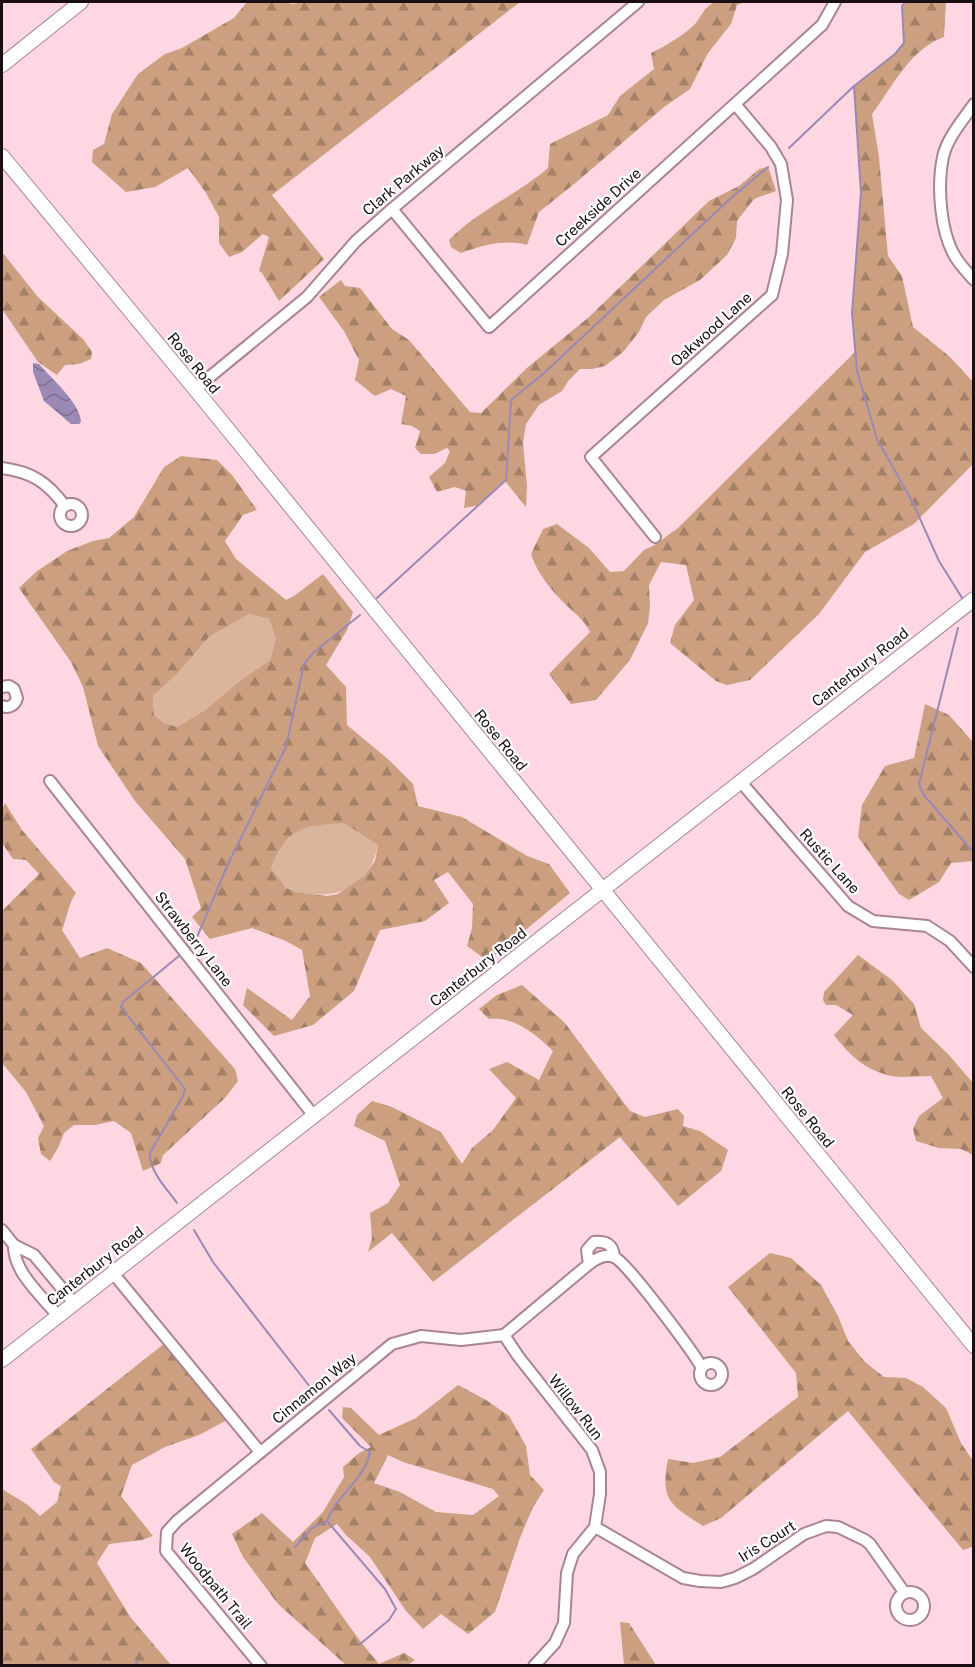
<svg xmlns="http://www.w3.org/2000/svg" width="975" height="1667" viewBox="0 0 975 1667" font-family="'Public Sans',sans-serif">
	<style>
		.green { fill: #dbb59b }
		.forest { fill: url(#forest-firs); fill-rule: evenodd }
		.water { fill: url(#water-waves) }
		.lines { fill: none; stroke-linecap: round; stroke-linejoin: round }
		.stream { stroke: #9a89b5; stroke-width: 2 }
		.street-casing { stroke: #a9858f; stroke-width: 14 }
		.secondary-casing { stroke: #a9858f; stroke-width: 16 }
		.street { stroke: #fff; stroke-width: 10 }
		.secondary { stroke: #fff; stroke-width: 14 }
		.labels { text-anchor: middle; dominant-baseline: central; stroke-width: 4.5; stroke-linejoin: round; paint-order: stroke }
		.street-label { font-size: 15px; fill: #1b0e12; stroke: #fff }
	</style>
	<defs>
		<pattern id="forest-firs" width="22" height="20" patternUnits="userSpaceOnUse" patternTransform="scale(1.5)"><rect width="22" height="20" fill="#cb9f80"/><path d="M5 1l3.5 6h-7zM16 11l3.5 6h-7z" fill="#a48067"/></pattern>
		<pattern id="water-waves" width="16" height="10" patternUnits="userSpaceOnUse" patternTransform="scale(1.5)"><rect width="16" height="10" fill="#9a89b5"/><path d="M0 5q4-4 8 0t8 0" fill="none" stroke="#7d6e92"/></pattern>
	</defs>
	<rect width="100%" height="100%" fill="#ffd7e2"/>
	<!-- green -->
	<g class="green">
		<polygon points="249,614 269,619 276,639 270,660 241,680 205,710 177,727 164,723 154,715 153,696 178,673 209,637"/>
		<path d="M344,822L378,845C371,880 346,898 311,894C303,893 292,893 285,887C280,882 275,874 271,868C288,825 302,827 344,822Z"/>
	</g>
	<!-- forest -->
	<g class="forest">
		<polygon points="247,2 289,2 291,4 305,2 520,2 272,195 324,259 279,301 262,273 259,271 269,237 263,234 242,252 229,257 219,243 219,217 206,193 188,168 155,187 126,192 92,162 93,150 104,144 112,114 138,74 165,54 182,48 234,18"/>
		<path d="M715,2H744L737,5L731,24L708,53L690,89L664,107L579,180L539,212L527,245C504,239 484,245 461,253L451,247L449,240C478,210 517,195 548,168L550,144L608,115L620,96L654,69L651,53C665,46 681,37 693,26C702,18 702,8 715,2Z"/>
		<path d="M905,2H946L944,37C910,49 893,86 872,114L879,157L888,256L902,276L913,327L950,357L973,382V466H971L914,524L865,552L819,614L750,680L727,685L716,681L670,643L675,625L694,600L686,565L661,562L649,585L650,607L648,623L630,660L596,700L571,704L549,674L590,632C585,621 576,614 567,606C552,591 538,575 531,554L543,529L557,524L589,548L610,572L624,571L644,550L653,546L678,528L855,352L852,313L861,193L854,86L895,54L904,43L902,6Z"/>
		<polygon points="768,167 776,191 754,199 737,221 736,238 727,255 700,280 664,300 646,317 639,332 623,352 605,366 592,369 580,369 569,380 562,391 539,405 526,424 523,443 527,486 526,507 505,481 480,505 464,508 466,491 455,487 437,492 429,477 445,463 450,451 447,448 434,454 421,454 415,448 420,431 412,426 401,424 406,396 391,389 375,396 355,380 359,360 344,331 319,297 341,280 345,286 360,288 392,329 409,340 470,412 481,413 528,367 589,317 709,201 739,186 759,169"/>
		<polygon points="2,252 38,297 83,339 92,352 91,359 79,364 65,365 57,375 38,362 2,309"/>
		<path d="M181,456L217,460L232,475L257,510L243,515L225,541L236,559L286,600L294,596L323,574L353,612L347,630L326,665L346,687L347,725L389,760L413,784L418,806L462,817L527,856L549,864L570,893L488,961L467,946L472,928L473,904L448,872L434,880L449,903L425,921L380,930L354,991L313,1025L274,1036L243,1005L247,988L292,1020L310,996L302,950L286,941L252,928L210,939L192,917L201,908L185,859L135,801L98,746L83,687L71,662L19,588L36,572L67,551L93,541L109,538L134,517L164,467ZM249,614L269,619L276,639L270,660L241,680L205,710L177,727L164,723L154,715L153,696L178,673L209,637ZM344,823L378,845L375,861L364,876L338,894L327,896L296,892L286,888L271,868C288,826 303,826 344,823Z"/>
		<polygon points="925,704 949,715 973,742 973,861 951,863 939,882 909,900 899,894 858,837 862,805 885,766 914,758"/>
		<path d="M5,803L22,830L76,893C68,904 67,918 62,930L80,958L107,948L141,963L235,1069L238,1081L225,1098L163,1155L161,1163L143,1171L131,1133L114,1121L95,1125H74L64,1133L59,1146L50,1161L41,1154L38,1138L44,1126L26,1092L2,1063V911L39,874L26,860L13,859L2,843V810Z"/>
		<path d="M858,955L892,980L914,1004L921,1028L949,1055L973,1083V1155L961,1149L939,1148L916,1141L913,1129L919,1116L943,1098L931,1076C918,1076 904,1078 892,1076C866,1071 849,1055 834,1035L853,1015L836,1005H826L823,1000L824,992Z"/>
		<path d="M522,985L565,1023L630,1111L645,1117L678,1109L684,1116L683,1126L700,1131L728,1150L721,1171L678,1206L620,1137L433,1282L392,1233L368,1252L372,1238L370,1213L388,1203L400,1185L385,1141L354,1126L357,1115L372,1101L392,1107L441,1132L462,1164L472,1148L493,1130L516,1098L489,1069L507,1062L539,1080L553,1051C537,1035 512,1015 489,1019L479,1009L497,995Z"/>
		<path d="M770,1253L791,1258L821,1285L838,1316L848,1341L865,1362L884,1377L906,1378L923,1387L946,1408L961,1443L973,1461L972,1547L963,1550L848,1411L721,1518L703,1526C670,1505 660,1500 668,1459L693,1463L720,1457L798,1397L796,1373L728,1287Z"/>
		<polygon points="165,1343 227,1420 199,1435 165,1447 132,1465 121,1496 153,1536 142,1540 109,1544 97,1563 131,1618 171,1665 2,1665 2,1489 28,1505 40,1516 57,1502 61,1486 54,1482 31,1449"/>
		<path d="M458,1385L486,1400L509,1416L526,1446L530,1475L544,1490L533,1507L520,1538L495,1612L468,1634L441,1614L423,1629L406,1611L370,1557L346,1535L337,1524L315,1538L305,1563C330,1597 352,1633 379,1664L404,1653L415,1660L408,1665H346L278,1604L243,1557L232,1534L262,1513L293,1542L323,1512L344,1477L343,1467L359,1453L371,1447L342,1418L343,1407L351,1408L379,1435L416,1418ZM388,1455L403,1462L493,1489L499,1496L473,1515L436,1512L400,1492L374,1483Z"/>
		<polygon points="620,1622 629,1623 656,1665 624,1665"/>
	</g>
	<!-- water -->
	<path class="water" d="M33,363L39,364C51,378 81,404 81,422L79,424H71L44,401L33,372Z"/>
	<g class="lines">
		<!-- stream -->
		<g class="stream">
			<polyline points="854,86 861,193 852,313 857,371 877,439 912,501 939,561 964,601"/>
			<polyline points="789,148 854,86 895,54 904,43 902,6 905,2"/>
			<polyline points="377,598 506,480 511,400 543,374 731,198 768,167"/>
			<polyline points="958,628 919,784 923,794 974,853"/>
			<polyline points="190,947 197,937 229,862 286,747 304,664 313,653 360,615"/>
			<path d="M177,1203C167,1189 149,1171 150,1153L183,1096L185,1089L121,1007L123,1002L179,956"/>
			<polyline points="194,1230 213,1262 314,1392"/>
			<path d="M329,1410L360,1446L370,1452C364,1481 336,1495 327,1521L385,1589L396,1609L389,1620L359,1645"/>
			<polyline points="295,1547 312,1528 327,1521"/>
			<polyline points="134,1666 138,1661"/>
		</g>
		<defs>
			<g id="street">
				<path d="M974,104C963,120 947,138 943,157C937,186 940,233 956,258C961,266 968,273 974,280"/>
				<polyline points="392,209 489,327 822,25 835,2"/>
				<polyline points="195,389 307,297 356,241 392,209 638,2"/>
				<path d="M2,468C32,472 47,482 65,506"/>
				<circle cx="71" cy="515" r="11"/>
				<polyline points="655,537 591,457 772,295 782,254 787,200 781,164 771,147 735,104"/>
				<path d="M2,687L9,686L14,689L17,698C15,705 9,709 2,706"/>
				<polyline points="50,781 314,1116"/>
				<polyline points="740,781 848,906 873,921 927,926 950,941 974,967"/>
				<polyline points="2,1230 14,1245 34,1255 74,1303"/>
				<path d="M14,1245C13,1272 42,1296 58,1316"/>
				<path d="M589,1264L587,1250L594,1242C606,1241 613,1244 614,1257"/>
				<polyline points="113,1273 260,1452"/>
				<polyline points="504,1335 518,1356 592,1450 600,1472 600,1494 595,1527 573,1554 567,1573 564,1623 555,1643 534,1666"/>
				<circle cx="711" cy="1374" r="11"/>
				<polyline points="595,1527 683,1578 700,1581 721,1582 735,1578 753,1569 804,1534 826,1526 838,1527 865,1540 870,1544 904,1592"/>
				<circle cx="910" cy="1606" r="14"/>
				<path d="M261,1666L166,1551L167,1532L177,1521L392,1344L421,1336L461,1340L504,1335L589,1264C596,1259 605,1253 614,1257C626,1261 694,1353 702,1368"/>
			</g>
			<g id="secondary">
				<polyline points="2,65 81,2"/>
				<polyline points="2,156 195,389 974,1346"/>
				<polyline points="2,1360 974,599"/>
			</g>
		</defs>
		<!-- street casing -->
		<use href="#street" class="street-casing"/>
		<!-- secondary casing -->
		<use href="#secondary" class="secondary-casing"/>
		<!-- street -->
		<use href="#street" class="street"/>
		<!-- secondary -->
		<use href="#secondary" class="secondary"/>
	</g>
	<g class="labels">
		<!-- street labels -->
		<g class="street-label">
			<text transform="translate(403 180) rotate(-40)">Clark Parkway</text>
			<text transform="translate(598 207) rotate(-42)">Creekside Drive</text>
			<text transform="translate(711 329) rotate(-42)">Oakwood Lane</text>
			<text transform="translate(194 363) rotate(51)">Rose Road</text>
			<text transform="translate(860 667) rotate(-38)">Canterbury Road</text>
			<text transform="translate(501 740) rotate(51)">Rose Road</text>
			<text transform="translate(830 861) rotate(48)">Rustic Lane</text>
			<text transform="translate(194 939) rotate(52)">Strawberry Lane</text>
			<text transform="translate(478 967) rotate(-38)">Canterbury Road</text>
			<text transform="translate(808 1117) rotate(51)">Rose Road</text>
			<text transform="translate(95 1266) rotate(-38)">Canterbury Road</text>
			<text transform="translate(314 1388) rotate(-39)">Cinnamon Way</text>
			<text transform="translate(576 1407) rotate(52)">Willow Run</text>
			<text transform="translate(767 1541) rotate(-32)">Iris Court</text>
			<text transform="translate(216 1586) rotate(51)">Woodpath Trail</text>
		</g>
	</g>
	<!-- border -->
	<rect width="975" height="1667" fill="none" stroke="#1b0e12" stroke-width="6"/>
</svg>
